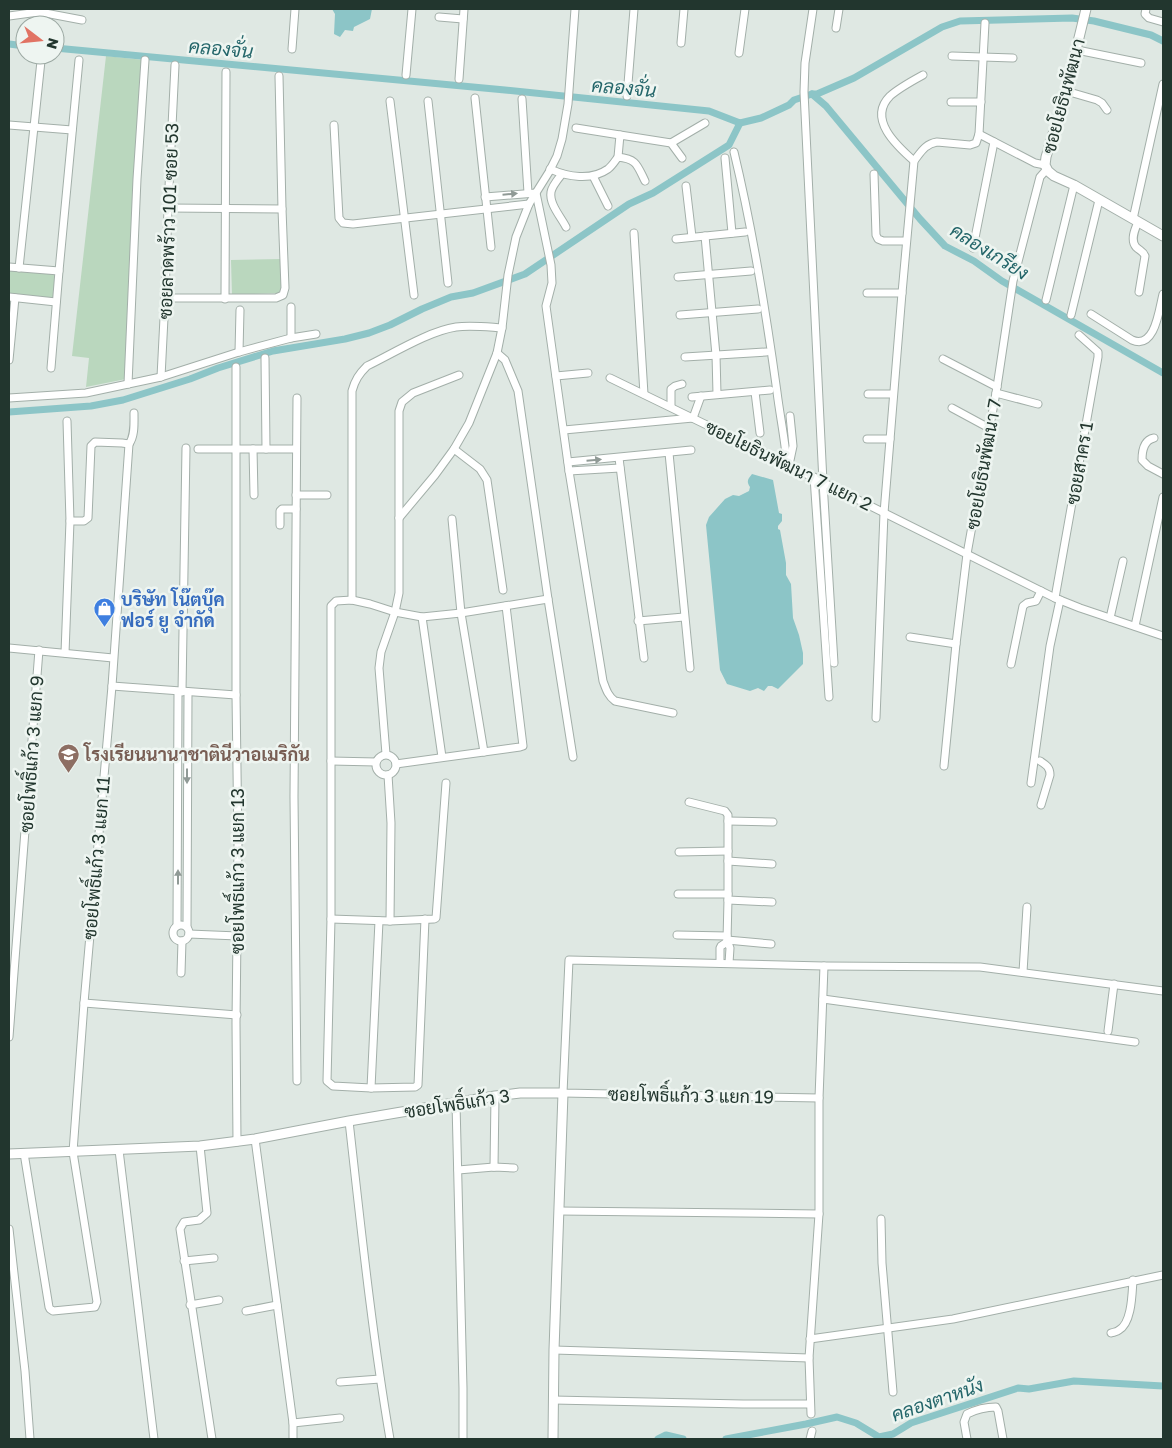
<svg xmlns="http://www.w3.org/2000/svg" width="1172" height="1448" viewBox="0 0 1172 1448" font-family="'Golos Text',Sarabun,sans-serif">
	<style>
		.green { fill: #bad7be }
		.water { fill: #8cc5c7 }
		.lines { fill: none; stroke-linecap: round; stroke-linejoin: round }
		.canal { stroke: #8cc5c7; stroke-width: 7 }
		.minor-casing { stroke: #a3afa9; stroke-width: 9 }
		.tertiary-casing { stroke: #a3afa9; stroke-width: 11 }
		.minor { stroke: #fff; stroke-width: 7 }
		.tertiary { stroke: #fff; stroke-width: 9 }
		.oneway { fill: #909a96 }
		.labels { text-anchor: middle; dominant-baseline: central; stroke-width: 5; stroke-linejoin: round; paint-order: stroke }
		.street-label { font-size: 18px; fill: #22362e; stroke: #eef5f1 }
		.shop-label { font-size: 18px; font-weight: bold; fill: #366cbe; stroke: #eef5f1; text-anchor: start }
		.education-label { font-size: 18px; font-weight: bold; fill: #785e54; stroke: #eef5f1; text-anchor: start }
		.water-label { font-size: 19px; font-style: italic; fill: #24666a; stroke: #eef5f1 }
	</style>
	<rect width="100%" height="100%" fill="#dfe8e3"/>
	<!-- green -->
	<g class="green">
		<polygon points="106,56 144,60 126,379 86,387 89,358 72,356"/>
		<polygon points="281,259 281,293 232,295 231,260"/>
		<polygon points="9,270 56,274 54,299 9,295"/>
	</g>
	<!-- water -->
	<g class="water">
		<polygon points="332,9 372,9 370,19 354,27 353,31 345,30 340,37 334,34 335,14"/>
		<path d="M752,474L773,480L779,513L782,514V521L778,526V529L780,530L786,563V575L791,584L793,618L799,635L803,653V664L778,689L772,686H768L764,691L758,688L750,691L727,684L720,670L706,525L709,517L725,499L733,495L739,496L749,491L750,487C746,481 748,479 752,474Z"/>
	</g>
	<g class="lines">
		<!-- canal -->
		<g class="canal">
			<polyline points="9,44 25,46"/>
			<polyline points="55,48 505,90 709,111 740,123 761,118 789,105 794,100 812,94 817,94 854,78 942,27 960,21 1072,18 1094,21 1151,35 1163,41"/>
			<polyline points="812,94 826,106 920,219 945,246 974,261 1002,281 1163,373"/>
			<polyline points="9,412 91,406 123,400 190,379 218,368 273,351 345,339 369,333 390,325 422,309 451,297 473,293 525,274 629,204 653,193 729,145 740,123"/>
			<polyline points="658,1439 666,1435 683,1439"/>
			<polyline points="726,1439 806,1424 837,1417 856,1423 879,1437 893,1434 911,1423 1018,1388 1029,1389 1074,1381 1163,1386"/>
		</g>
		<defs>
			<g id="minor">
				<polyline points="813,9 805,63 804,92 823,482 834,663"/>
				<polyline points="1146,9 1145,14 1149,18 1163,22"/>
				<polyline points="9,16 31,13 45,13 82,20"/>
				<polyline points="439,17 463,19"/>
				<polyline points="836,28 839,9"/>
				<polyline points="681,43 684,9"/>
				<polyline points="292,49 295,9"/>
				<polyline points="1077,50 1141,63"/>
				<polyline points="739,53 745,9"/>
				<polyline points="952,56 1013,58"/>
				<polyline points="406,75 412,9"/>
				<polyline points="459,79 464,9"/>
				<polyline points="1066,91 1097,100 1102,103 1107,110"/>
				<polyline points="627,96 634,9"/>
				<polyline points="475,98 491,247"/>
				<polyline points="522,99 528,193"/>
				<polyline points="390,101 414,295"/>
				<polyline points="428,101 448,283"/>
				<polyline points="951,102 981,102"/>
				<polyline points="9,125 72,130"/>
				<polyline points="334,125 339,218 343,223 353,224 529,204"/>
				<polyline points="576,128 620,135"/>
				<polyline points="979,134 1035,163 1045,165"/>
				<polyline points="671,143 705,123"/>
				<path d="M734,152C753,231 766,312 777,392C780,416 785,440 787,464"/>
				<polyline points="618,157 620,135 671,143 682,158"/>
				<polyline points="725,158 732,233"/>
				<path d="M914,161C897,146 867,119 890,96C899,88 912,81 923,75"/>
				<path d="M550,169C568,177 591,181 608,169C612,166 615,161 618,157C637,159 637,165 645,181"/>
				<path d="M562,174C558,179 552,186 551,192C549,204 561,217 566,227"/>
				<polyline points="874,174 876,235 878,239 883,241 906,241"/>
				<polyline points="593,176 608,206"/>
				<polyline points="686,186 692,237"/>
				<path d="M485,197L536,193L551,265L552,283L546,306L569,471L603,681C606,689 608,696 615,701L673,713"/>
				<polyline points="168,208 282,209"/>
				<polyline points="1133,219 1163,84"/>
				<path d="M1138,222C1135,229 1130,240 1136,247C1140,251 1143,251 1145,256L1139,292"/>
				<polyline points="634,233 644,394"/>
				<polyline points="705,236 716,355 717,394"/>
				<polyline points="676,239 745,232"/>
				<polyline points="973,248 994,142"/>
				<polyline points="9,267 59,271"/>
				<polyline points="19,268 41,61"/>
				<polyline points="678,277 751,271"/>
				<polyline points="867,293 902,293"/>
				<polyline points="9,297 56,302"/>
				<polyline points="165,298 276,298 283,295 285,288 282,209 279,76"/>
				<polyline points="225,299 226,72"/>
				<polyline points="1046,300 1074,185"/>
				<path d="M1091,314L1132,340C1155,350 1159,310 1163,294"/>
				<polyline points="680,315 758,309"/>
				<polyline points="1071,315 1099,200"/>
				<polyline points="291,338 291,307"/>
				<polyline points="239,352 240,310"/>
				<polyline points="497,353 505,360 518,391 548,599 573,757"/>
				<polyline points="685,357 766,352"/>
				<polyline points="265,358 266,449"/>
				<polyline points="943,359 997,387"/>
				<polyline points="9,360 15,298"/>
				<polyline points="236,367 236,695 238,844 236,1023 237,1142"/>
				<polyline points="51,368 59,271 79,60"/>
				<polyline points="556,376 588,373"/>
				<polyline points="161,377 165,298 168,208 175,65"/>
				<polyline points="610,378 756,449 1055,598 1080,608 1163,636"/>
				<polyline points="128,384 137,179 145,60"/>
				<polyline points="755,392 760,433"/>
				<polyline points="996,393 1038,404"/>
				<polyline points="868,394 893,394"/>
				<polyline points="692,397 770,390"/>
				<polyline points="9,398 86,393 161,377 239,352 291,338 316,334"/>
				<polyline points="297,398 294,797 297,1081"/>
				<polyline points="671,407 671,389 675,386 682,384"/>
				<polyline points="952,408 989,428"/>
				<polyline points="67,421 70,521"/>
				<polyline points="564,430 693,418 701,396"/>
				<path d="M1154,438C1144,440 1142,451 1142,460L1148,466L1163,474"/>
				<polyline points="867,439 890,439"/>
				<path d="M129,444C135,436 134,423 134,413"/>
				<polyline points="198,449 296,449"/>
				<polyline points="253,449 254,495"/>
				<polyline points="454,449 480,469 487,480 503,590"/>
				<polyline points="669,453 690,668"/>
				<polyline points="619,458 644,658"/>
				<polyline points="568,462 691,450"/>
				<polyline points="789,465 793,446 790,416"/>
				<polyline points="569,471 620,468"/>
				<polyline points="814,477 829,697"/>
				<polyline points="296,495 327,495"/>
				<polyline points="399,518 435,475 454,449 469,423 497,353 502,328 508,275 516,237 529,204 549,172 557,156 562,139 568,104 575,9"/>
				<polyline points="452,519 461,613 484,752"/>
				<polyline points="280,525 280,511 282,509 296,509"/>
				<polyline points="1055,598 1098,357 1098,352 1079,335"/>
				<path d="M352,600V391C355,380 359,374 367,366C392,354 429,331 456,327C471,325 487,327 502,328"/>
				<polyline points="422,617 442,757"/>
				<polyline points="1110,618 1123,561"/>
				<polyline points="638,621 684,617"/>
				<polyline points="1135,626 1163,497"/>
				<polyline points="910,637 956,644"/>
				<polyline points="9,648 113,658"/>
				<polyline points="65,653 70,521 84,521 88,518 91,446 95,442 122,443 129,444"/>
				<polyline points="1011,664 1023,606 1027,603 1036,601 1041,591"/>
				<polyline points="112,686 236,695"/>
				<polyline points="182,692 186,448"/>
				<path d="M876,718L884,513L902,293L914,161C921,152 925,144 937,142L970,145L976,143L979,134L985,23"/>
				<polyline points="386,754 379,668 381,652 395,612 399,593 399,411 402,402 413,393 459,375"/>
				<circle cx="386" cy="765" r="10"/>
				<polyline points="331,761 376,762"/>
				<path d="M1040,761C1046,765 1050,767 1050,775L1041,805"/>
				<polyline points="396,764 520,747 523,746 506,606"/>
				<polyline points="944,766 956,644 967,554 997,387 1013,281 1040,177 1047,169"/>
				<polyline points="388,775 391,823 390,921"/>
				<polyline points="1031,783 1050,646 1060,600"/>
				<polyline points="689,802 725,811 728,815 728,900 727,940 730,948 729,963"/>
				<polyline points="728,821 773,822"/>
				<polyline points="679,852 728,851"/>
				<polyline points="728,861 772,864"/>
				<polyline points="678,894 728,894"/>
				<polyline points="728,900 772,902"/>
				<polyline points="331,919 390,921 434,919 436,918 446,783"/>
				<polyline points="425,919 418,1085 415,1087 371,1088 333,1086 327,1081 331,919 331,606 336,601 352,600 370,604 395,612 422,617 461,613 548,599"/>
				<circle cx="181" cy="933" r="8"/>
				<polyline points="177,926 178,692"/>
				<polyline points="187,927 188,692"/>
				<polyline points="189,934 238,936"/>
				<polyline points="677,935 727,936"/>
				<polyline points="727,940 771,944"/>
				<polyline points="720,963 720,948 721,946 727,942"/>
				<polyline points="1023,972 1027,907"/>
				<polyline points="181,973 182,941"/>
				<polyline points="823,999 1135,1042"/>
				<polyline points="84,1003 237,1015"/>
				<polyline points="1108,1031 1114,984"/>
				<polyline points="9,1037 39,650"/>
				<polyline points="371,1088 379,921"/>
				<polyline points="819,1098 563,1093 569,960 824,966 980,967 1163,991"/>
				<polyline points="456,1103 463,1388 463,1439"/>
				<path d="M349,1121C361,1228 372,1334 390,1439"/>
				<polyline points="255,1139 293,1423 293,1439"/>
				<polyline points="200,1146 207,1213 199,1220 184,1222 180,1229 212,1439"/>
				<polyline points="119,1150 154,1439"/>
				<polyline points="24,1153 49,1307 50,1309 53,1311 95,1307 97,1302 73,1152 84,1003 112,686 129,444"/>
				<polyline points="494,1167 495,1096"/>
				<polyline points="458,1170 494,1167 514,1168"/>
				<polyline points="559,1211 819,1214"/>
				<polyline points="881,1219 882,1263 893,1392"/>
				<polyline points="9,1229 25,1371 30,1439"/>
				<polyline points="184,1261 214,1258"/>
				<polyline points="190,1305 219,1300"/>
				<polyline points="246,1311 277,1305"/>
				<path d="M1111,1333C1114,1332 1117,1332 1119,1330C1132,1323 1132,1293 1133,1280"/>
				<polyline points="810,1339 953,1319 1163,1275"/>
				<polyline points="554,1350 809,1358"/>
				<polyline points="340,1382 380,1379"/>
				<polyline points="553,1400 743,1404 810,1404"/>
				<polyline points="811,1414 809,1358 819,1214 819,1098 824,966"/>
				<polyline points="293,1423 340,1418"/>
				<polyline points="810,1439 812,1431"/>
				<path d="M967,1439L964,1422L967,1414C975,1410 987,1407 996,1407L998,1411L1003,1439"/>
			</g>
			<g id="tertiary">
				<polyline points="1086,9 1066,91 1046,157 1045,165 1048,171 1054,176 1074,185 1163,236"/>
				<polyline points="9,1154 200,1146 255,1139 349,1121 495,1096 520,1093 563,1093 554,1350 553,1439"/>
			</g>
		</defs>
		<!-- minor casing -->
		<use href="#minor" class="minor-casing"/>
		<!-- tertiary casing -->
		<use href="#tertiary" class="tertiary-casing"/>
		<!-- minor -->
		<use href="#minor" class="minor"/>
		<!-- tertiary -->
		<use href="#tertiary" class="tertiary"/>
	</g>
	<!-- one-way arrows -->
	<defs><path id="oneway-solid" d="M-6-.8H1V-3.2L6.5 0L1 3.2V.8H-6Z" transform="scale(1.25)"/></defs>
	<g class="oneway">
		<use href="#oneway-solid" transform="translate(510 194) rotate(-5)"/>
		<use href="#oneway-solid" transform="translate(594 460) rotate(-5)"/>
		<use href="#oneway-solid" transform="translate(187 776) rotate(90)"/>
		<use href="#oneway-solid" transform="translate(178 877) rotate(-90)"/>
	</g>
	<!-- icons -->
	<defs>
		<symbol id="shop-pin" viewBox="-11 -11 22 30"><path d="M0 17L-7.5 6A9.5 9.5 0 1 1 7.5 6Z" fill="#3f7fe0" stroke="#eef5f1"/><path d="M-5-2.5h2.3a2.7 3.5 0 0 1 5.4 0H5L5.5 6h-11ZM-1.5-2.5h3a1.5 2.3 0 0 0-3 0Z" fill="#fff"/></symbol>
		<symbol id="school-pin" viewBox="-11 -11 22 30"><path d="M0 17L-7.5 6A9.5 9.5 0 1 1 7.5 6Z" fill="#8d6e63" stroke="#eef5f1"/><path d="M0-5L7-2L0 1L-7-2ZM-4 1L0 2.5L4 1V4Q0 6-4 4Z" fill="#fff"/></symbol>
	</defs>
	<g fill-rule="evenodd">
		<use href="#shop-pin" x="92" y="596" width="25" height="34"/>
		<use href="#school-pin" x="56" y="742" width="25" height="34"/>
	</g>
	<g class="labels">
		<!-- street labels -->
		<g class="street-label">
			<text transform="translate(1063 96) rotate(-75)">ซอยโยธินพัฒนา</text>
			<text transform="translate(168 221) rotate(-88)">ซอยลาดพร้าว 101 ซอย 53</text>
			<text transform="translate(1079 463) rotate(-80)">ซอยสาคร 1</text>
			<text transform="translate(983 464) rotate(-80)">ซอยโยธินพัฒนา 7</text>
			<text transform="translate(789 465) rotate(26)">ซอยโยธินพัฒนา 7 แยก 2</text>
			<text transform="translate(31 754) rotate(-86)">ซอยโพธิ์แก้ว 3 แยก 9</text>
			<text transform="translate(96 858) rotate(-85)">ซอยโพธิ์แก้ว 3 แยก 11</text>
			<text transform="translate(237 871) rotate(-90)">ซอยโพธิ์แก้ว 3 แยก 13</text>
			<text transform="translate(691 1095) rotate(1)">ซอยโพธิ์แก้ว 3 แยก 19</text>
			<text transform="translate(457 1103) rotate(-9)">ซอยโพธิ์แก้ว 3</text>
		</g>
		<!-- shop labels -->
		<g class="shop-label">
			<text x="121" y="599">บริษัท โน๊ตบุ๊ค<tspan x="121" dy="21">ฟอร์ ยู จำกัด</tspan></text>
		</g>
		<!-- education labels -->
		<g class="education-label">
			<text x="84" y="754">โรงเรียนนานาชาตินีวาอเมริกัน</text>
		</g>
		<!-- water labels -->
		<g class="water-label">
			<text transform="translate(221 48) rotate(5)">คลองจั่น</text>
			<text transform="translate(624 87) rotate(5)">คลองจั่น</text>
			<text transform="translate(990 251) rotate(32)">คลองเกรียง</text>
			<text transform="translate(937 1399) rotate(-19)">คลองตาหนัง</text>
		</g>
	</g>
	<!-- border -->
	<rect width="1172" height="1448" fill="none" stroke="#22362e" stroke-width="20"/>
	<!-- north arrow -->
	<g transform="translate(40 40) rotate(106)"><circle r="24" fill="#eef5f1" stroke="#9ca9a3"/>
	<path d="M0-4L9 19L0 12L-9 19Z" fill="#e17364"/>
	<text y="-8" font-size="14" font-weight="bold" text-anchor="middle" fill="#22362e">N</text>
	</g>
</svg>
